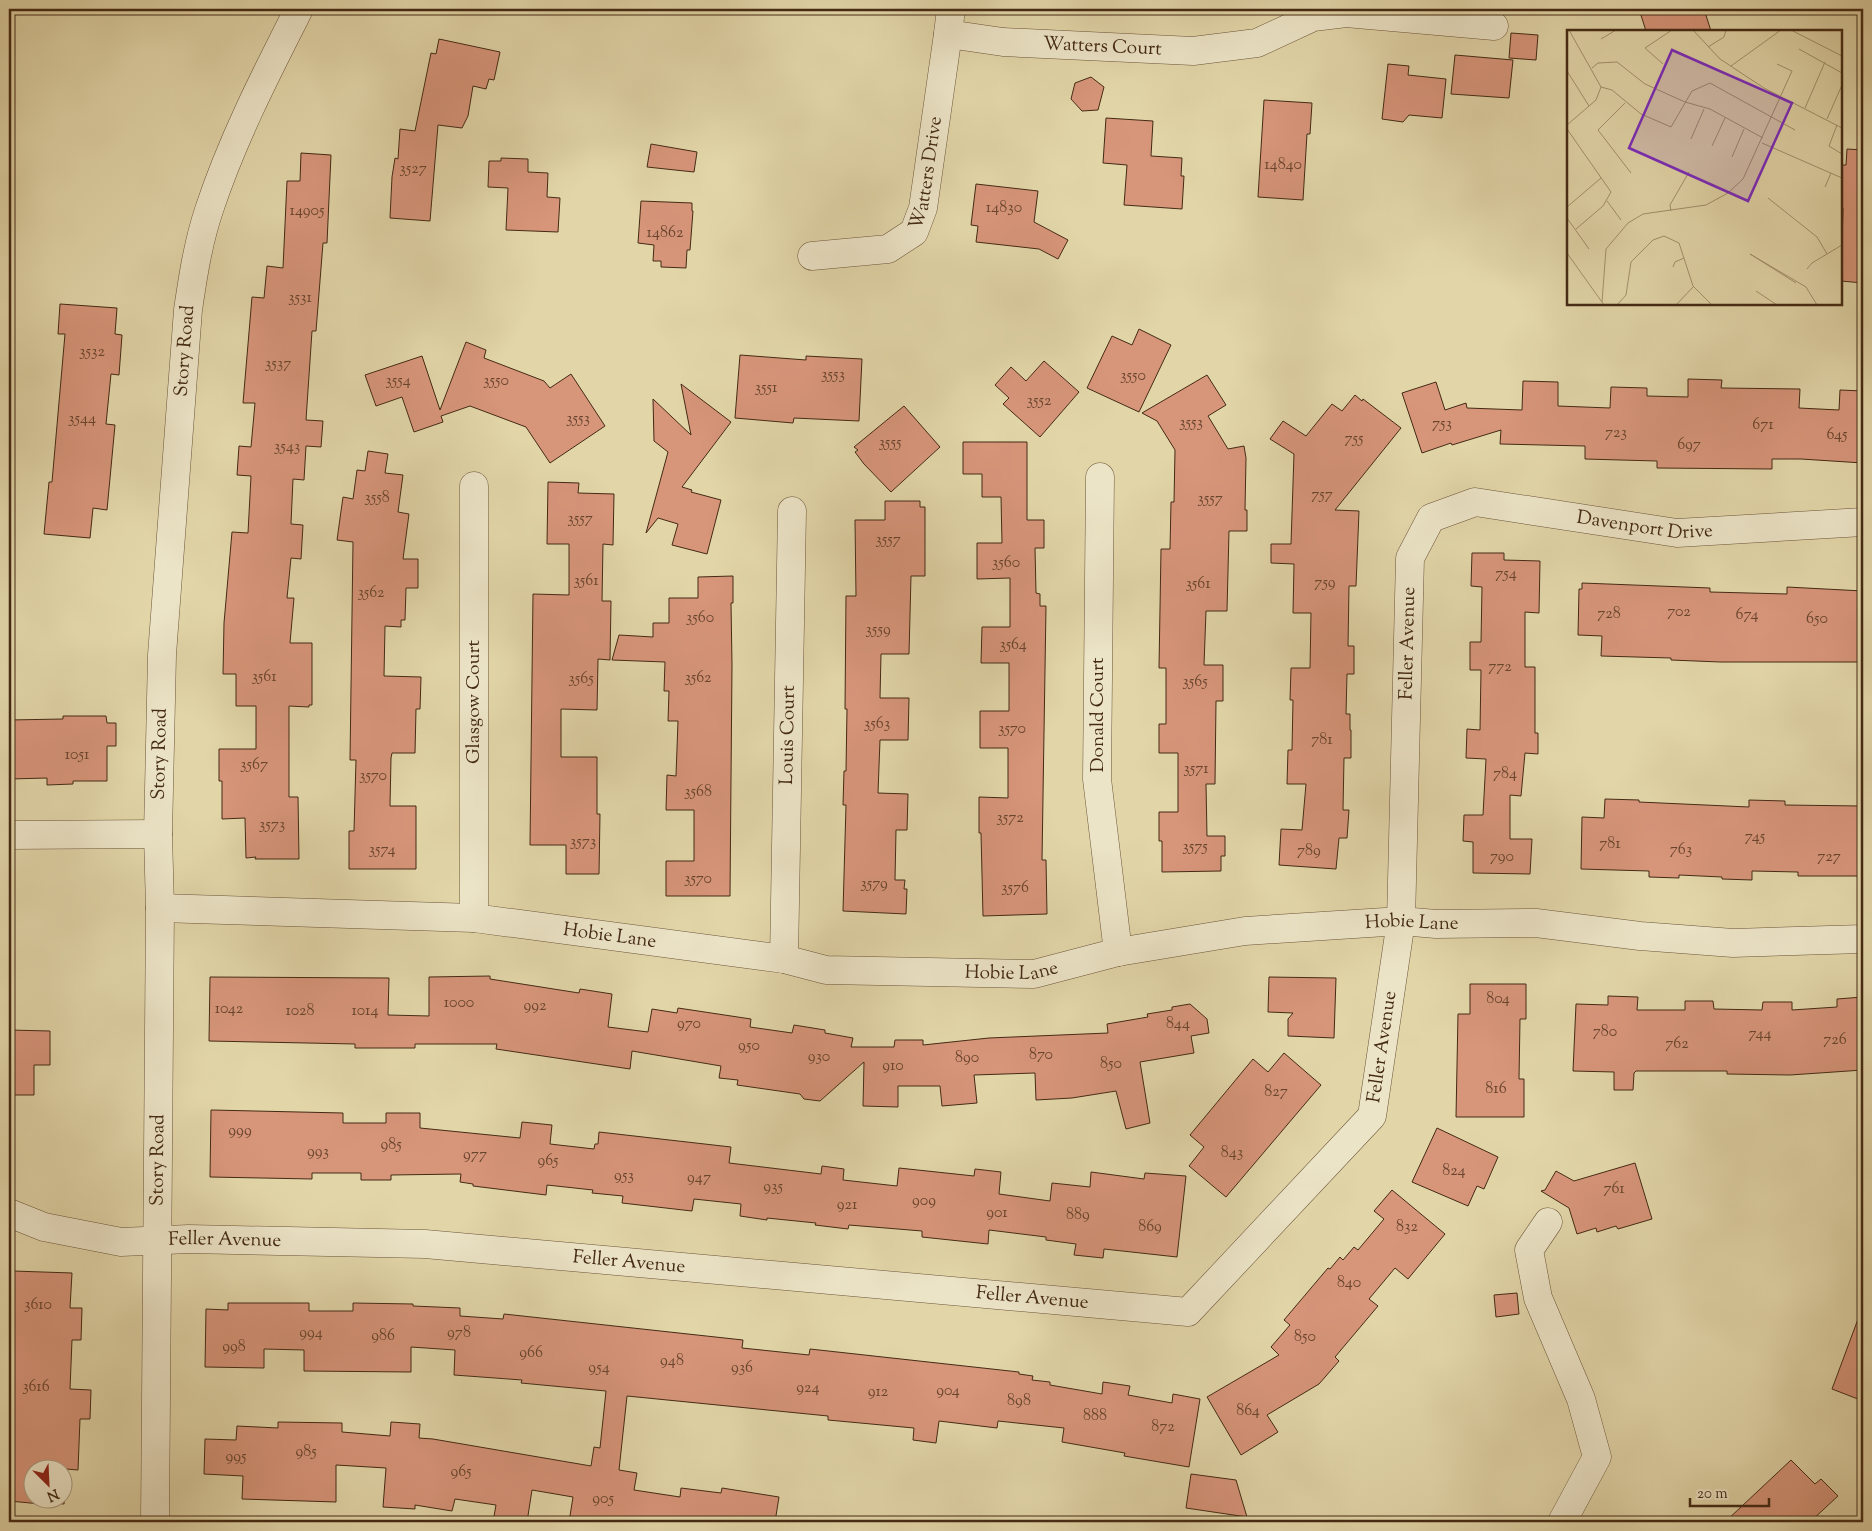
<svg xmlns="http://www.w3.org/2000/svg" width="1872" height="1531" viewBox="0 0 1872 1531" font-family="'Sorts Mill Goudy',serif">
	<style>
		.building { fill: #d7957a; stroke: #442a14; fill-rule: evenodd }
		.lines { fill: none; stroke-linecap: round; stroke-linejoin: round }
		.minor-casing { stroke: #6c5539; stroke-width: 29 }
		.minor { stroke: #ece4c7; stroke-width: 28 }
		.labels { text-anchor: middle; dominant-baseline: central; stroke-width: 4.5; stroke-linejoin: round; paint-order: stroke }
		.number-label { font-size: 16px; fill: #69452e }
		.street-label { font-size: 19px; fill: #442a14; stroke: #ece4c7 }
		.inset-road { fill: none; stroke: #a3916d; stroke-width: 1 }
		.view { fill: #7b2cbf; fill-opacity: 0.15; stroke: #7b2cbf; stroke-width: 2.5 }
		.inset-edge { fill: none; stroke: #442a14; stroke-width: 2.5 }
	</style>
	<rect width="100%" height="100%" fill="#e2d6a9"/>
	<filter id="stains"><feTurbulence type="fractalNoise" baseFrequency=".004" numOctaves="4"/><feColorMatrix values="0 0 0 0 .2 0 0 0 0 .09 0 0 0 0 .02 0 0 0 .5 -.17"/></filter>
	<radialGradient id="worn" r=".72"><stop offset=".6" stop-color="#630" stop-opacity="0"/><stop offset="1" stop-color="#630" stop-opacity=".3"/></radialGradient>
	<!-- building -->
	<g class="building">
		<polygon points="1639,9 1704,9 1711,31 1646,31"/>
		<polygon points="1511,33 1538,35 1536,60 1509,58"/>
		<polygon points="439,39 500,52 494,80 489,79 486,89 473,86 468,116 462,128 438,125 430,221 390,218 392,177 395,158 398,159 400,129 415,131 431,53 436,54"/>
		<polygon points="1455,55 1513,60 1509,98 1451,94"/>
		<polygon points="1388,64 1409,66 1408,75 1446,79 1442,118 1409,115 1403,122 1382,119"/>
		<polygon points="1091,77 1104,87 1098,110 1082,111 1071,99 1075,83"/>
		<polygon points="1264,100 1312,103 1310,134 1307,134 1303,200 1258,197"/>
		<polygon points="1106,118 1153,121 1151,156 1182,158 1181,176 1184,176 1182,209 1124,205 1127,165 1103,163"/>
		<polygon points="651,144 697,152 694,172 647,167"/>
		<polygon points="1847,149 1863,150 1863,283 1841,281 1843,208 1841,208 1841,165 1846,165"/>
		<polygon points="301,153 331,155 327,243 323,243 316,331 312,331 306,420 323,421 321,447 306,446 304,480 293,479 291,524 303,525 301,559 291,558 287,598 294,598 290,643 312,643 312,705 309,705 309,707 289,706 289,797 298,797 299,859 255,859 256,857 246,858 245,818 222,819 222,781 219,781 219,749 256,749 256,706 236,706 236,674 223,674 224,623 232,532 248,533 251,476 237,475 239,446 251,447 255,403 243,403 252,297 264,298 267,266 283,268 287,181 300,181"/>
		<polygon points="501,158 528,159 528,172 548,173 547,197 560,198 558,232 506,230 508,188 488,187 489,161 501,161"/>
		<polygon points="976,184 1038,191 1034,222 1068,240 1058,259 1039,249 976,242 978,226 971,225"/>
		<polygon points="641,201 692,203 692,211 693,211 690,250 687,250 686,268 661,267 661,261 653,261 654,245 638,243"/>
		<polygon points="60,304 117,308 115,334 122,335 119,375 111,374 106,424 115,425 107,510 93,508 90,538 44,534 49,482 52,482 65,334 58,334"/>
		<polygon points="1139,329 1171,345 1139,412 1087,388 1112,336 1132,345"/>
		<polygon points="466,342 486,350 484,358 544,381 550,388 571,374 605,426 550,463 526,427 470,406 441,416 443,422 414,432 402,397 376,406 365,375 422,356 440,410"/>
		<polygon points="740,355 806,360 806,356 862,359 859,421 794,418 793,423 735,418"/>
		<polygon points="1044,361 1079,392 1040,437 1003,404 1009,398 995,385 1011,367 1026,381"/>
		<polygon points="1207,375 1226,405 1208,416 1228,449 1244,446 1246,458 1245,510 1247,510 1247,531 1229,531 1227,611 1206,611 1204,665 1223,665 1223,701 1216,701 1215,784 1206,784 1207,836 1225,836 1225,856 1221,856 1221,871 1162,872 1162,841 1159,841 1159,812 1178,812 1178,753 1159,753 1159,724 1166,724 1166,668 1159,668 1161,549 1170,549 1171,502 1174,502 1175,450 1157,421 1142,413"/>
		<polygon points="1688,379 1722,380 1721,388 1800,389 1799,408 1839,410 1840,390 1863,391 1863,463 1801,459 1772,459 1772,469 1657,468 1657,461 1585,459 1585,446 1500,444 1501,430 1452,445 1451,443 1422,453 1402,393 1436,382 1445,410 1466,403 1467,408 1522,410 1523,381 1558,382 1558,406 1610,408 1611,387 1647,388 1647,396 1688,397"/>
		<polygon points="681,384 731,422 682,487 692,490 691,492 721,500 707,554 672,545 678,524 658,518 646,533 668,452 654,441 653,399 691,435"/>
		<polygon points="1355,395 1362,401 1363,399 1401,428 1335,510 1359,511 1356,586 1349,586 1348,646 1354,646 1354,674 1347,674 1346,714 1350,714 1350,730 1351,730 1351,758 1344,758 1343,810 1349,810 1347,838 1339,838 1336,869 1279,865 1281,829 1302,830 1306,784 1287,784 1288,750 1292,750 1293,700 1290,700 1291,668 1310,668 1311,613 1293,613 1294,564 1271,563 1271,544 1291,544 1294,454 1270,439 1283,421 1306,436 1332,404 1342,411"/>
		<polygon points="904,406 940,447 891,492 864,464 855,452 858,450 854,447"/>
		<polygon points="963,442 1027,442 1027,520 1044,520 1044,548 1035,548 1036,593 1040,594 1040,606 1046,606 1042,860 1046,860 1047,914 983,916 981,833 979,833 979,797 1008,798 1008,748 980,748 980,711 1009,711 1009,663 981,663 982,627 1010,627 1010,578 977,579 977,543 1002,543 1001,497 982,497 982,474 963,474"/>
		<polygon points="368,451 388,454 385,473 403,475 398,512 409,514 403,559 418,559 418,588 406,588 405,620 401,620 401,627 385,626 384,676 421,677 420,709 416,709 415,753 392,753 391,758 390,806 416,806 416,869 349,869 349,831 354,831 356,760 350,760 353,542 337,540 343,497 353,499 357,470 365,471"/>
		<polygon points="548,482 579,483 578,493 614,494 613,545 603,544 602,601 611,601 610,660 598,659 597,710 561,709 561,757 597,757 597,814 600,814 599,874 566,874 566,845 530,845 533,594 569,595 569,544 547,544"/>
		<polygon points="885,501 920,501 920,507 925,507 925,576 911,576 909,654 881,654 880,698 909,698 908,740 880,740 878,793 908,794 907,830 896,830 895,880 905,880 904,889 907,889 906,914 843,911 846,805 843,805 844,771 846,771 847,709 845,709 846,596 856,596 855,520 885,520"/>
		<polygon points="1472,553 1504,553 1504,560 1540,561 1539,613 1525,612 1525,667 1535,667 1535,733 1538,733 1538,754 1525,753 1521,796 1510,795 1510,839 1532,839 1530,874 1473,873 1473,842 1463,841 1464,815 1483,815 1486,759 1466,758 1467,729 1480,730 1481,670 1470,670 1470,642 1481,642 1482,587 1471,586"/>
		<polygon points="733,576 733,603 731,603 732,665 730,896 666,896 666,861 694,861 694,810 666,810 667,775 676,776 678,721 668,721 669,691 664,691 665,662 612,660 619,635 653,637 653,623 669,623 669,598 698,598 698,577"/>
		<polygon points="1582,583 1710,588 1710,592 1787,594 1787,587 1863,591 1863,662 1720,662 1671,660 1671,658 1601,656 1602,636 1578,635 1579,589 1582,589"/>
		<polygon points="63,716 106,716 107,723 116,723 116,746 107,746 107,781 73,781 73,784 47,785 47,778 9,779 9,720 63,719"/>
		<polygon points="1605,799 1639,800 1639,802 1749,807 1749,800 1785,801 1785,805 1861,806 1860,876 1798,876 1798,872 1752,871 1752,880 1722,879 1722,877 1679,875 1679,878 1649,877 1649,871 1581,869 1582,817 1604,818"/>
		<polygon points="490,976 490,979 579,993 580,989 612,994 608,1027 648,1032 652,1009 677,1013 678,1008 751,1019 750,1027 792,1033 794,1025 825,1030 825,1033 853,1038 851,1047 894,1047 895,1040 923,1040 923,1045 989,1038 1108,1033 1107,1024 1148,1017 1147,1014 1172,1010 1172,1007 1190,1004 1207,1019 1209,1033 1191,1036 1194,1053 1140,1062 1150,1123 1126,1129 1116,1091 1072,1098 1036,1100 1035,1073 974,1075 977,1103 942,1106 940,1086 898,1086 898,1107 863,1106 864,1062 820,1101 804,1099 800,1094 737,1085 738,1080 719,1078 721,1066 632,1051 630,1069 496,1049 497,1044 415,1044 415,1048 355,1048 355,1044 209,1041 210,977 389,978 388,1015 429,1016 429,977"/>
		<polygon points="1269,977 1336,978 1334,1038 1288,1036 1288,1019 1293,1013 1268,1012"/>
		<polygon points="1470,984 1526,984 1526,1019 1520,1019 1519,1079 1524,1079 1524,1117 1456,1117 1458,1014 1470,1014"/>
		<polygon points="1608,996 1638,997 1637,1010 1685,1010 1685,1001 1713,1001 1714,1009 1762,1010 1763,1002 1792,1002 1792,1010 1837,1007 1837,999 1863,997 1863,1070 1790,1075 1727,1074 1727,1071 1636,1071 1634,1073 1633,1090 1614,1090 1614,1072 1573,1071 1576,1004 1608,1005"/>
		<polygon points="9,1030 50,1031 50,1065 34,1065 34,1095 9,1095"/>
		<polygon points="1284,1053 1321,1085 1226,1197 1189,1166 1204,1147 1190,1135 1253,1059 1268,1072"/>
		<polygon points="211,1110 343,1113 343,1123 386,1123 386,1113 420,1113 420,1128 520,1138 522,1122 552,1125 550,1144 594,1149 595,1144 598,1144 599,1132 731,1147 729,1163 821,1174 822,1166 844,1169 843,1180 897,1186 899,1168 974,1176 975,1169 1001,1172 999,1194 1050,1201 1052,1183 1090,1187 1091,1172 1144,1179 1145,1173 1186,1176 1177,1257 1104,1249 1103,1258 1074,1255 1076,1244 1046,1240 1046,1237 989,1230 988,1244 922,1237 922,1231 849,1225 848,1229 815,1225 816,1223 767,1218 767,1220 740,1216 741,1204 694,1199 692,1211 622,1203 623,1196 592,1193 593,1190 547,1185 546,1195 473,1186 473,1184 460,1182 461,1174 391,1175 391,1180 361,1180 361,1173 312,1173 312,1179 210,1177"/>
		<polygon points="1437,1128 1498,1157 1484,1189 1477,1186 1468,1206 1412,1182"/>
		<polygon points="1635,1163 1652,1219 1618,1229 1616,1226 1597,1232 1596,1228 1577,1234 1569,1208 1541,1191 1545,1190 1556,1171 1574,1181"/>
		<polygon points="1392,1190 1445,1234 1408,1279 1395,1268 1369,1299 1378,1306 1335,1357 1339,1361 1319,1384 1267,1415 1278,1432 1241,1455 1207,1397 1279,1355 1271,1347 1290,1325 1284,1320 1328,1268 1330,1269 1340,1257 1343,1260 1354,1247 1358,1250 1384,1219 1374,1211"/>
		<path d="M13,1271L72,1273L70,1308H82L81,1340H72L70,1389L91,1390L90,1419H80L78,1470L66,1469L64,1504L44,1502L41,1504L9,1501V1412L12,1337H10ZM32,1468H62V1498H32Z"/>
		<polygon points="1517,1293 1519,1314 1496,1317 1494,1295"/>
		<polygon points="228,1303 309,1303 309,1311 353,1311 353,1303 413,1304 413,1306 460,1308 460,1316 503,1319 504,1314 743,1340 742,1348 809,1355 810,1349 1019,1372 1019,1374 1033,1376 1032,1380 1050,1382 1050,1385 1102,1394 1103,1382 1130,1386 1128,1395 1172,1403 1173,1394 1200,1399 1189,1467 1124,1456 1125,1453 1062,1442 1064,1428 998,1421 997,1428 939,1421 936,1443 913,1440 914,1428 828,1420 828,1416 627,1396 619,1470 637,1473 634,1490 680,1497 681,1488 721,1493 722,1488 779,1497 775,1522 569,1522 573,1497 532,1490 527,1522 493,1522 496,1505 455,1499 452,1511 415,1505 415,1509 383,1507 386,1468 336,1465 336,1502 242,1499 243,1476 204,1474 205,1439 236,1440 237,1426 278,1428 278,1422 342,1423 342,1432 390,1436 391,1422 420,1424 419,1438 433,1439 591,1466 594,1447 600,1448 606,1391 521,1383 522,1380 454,1375 455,1350 411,1347 411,1372 304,1371 304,1350 264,1349 264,1368 205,1367 206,1309 228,1310"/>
		<polygon points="1861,1311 1863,1311 1863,1401 1832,1389"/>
		<polygon points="1791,1460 1815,1484 1821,1479 1838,1496 1810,1522 1725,1522"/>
		<polygon points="1191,1474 1236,1480 1247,1517 1186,1508"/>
	</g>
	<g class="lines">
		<defs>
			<g id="minor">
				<path id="s1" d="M948,34L1003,42L1193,51L1257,43L1313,17L1346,13L1494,26"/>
				<path id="s2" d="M812,256L888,249L914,232L923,208L948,34L951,9"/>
				<polyline points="1100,477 1097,779 1118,952"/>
				<polyline points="474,486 474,918"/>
				<polyline points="9,835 158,834"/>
				<path id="s3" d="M160,908L474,918L784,959L826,970L1034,974L1118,952L1245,931L1401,921L1436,924L1536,923L1640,936L1733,943L1863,939"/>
				<path id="s4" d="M784,959L792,511"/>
				<path id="s5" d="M9,1213L44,1227L121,1242L189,1239L425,1244L1188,1312L1372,1116L1401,921L1410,558L1431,518L1475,502L1677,533L1863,522"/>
				<polyline points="1548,1222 1529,1250 1538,1298 1581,1399 1597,1457 1562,1522"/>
				<path id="s6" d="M155,1522L160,908L158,834L162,655L188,310C193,276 198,243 209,210C232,140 266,74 299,9"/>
			</g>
		</defs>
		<!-- minor casing -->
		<use href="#minor" class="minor-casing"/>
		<!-- minor -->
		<use href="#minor" class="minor"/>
	</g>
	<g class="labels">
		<!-- number labels -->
		<g class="number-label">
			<text x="1283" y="165">14840</text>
			<text x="413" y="169">3527</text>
			<text x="1004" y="208">14830</text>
			<text x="307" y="211">14905</text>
			<text x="665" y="233">14862</text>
			<text x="300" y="298">3531</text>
			<text x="92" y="352">3532</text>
			<text x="278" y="364">3537</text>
			<text x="833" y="375">3553</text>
			<text x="1133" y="376">3550</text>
			<text x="398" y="381">3554</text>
			<text x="496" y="381">3550</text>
			<text x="766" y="388">3551</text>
			<text x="1039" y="401">3552</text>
			<text x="82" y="419">3544</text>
			<text x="578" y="419">3553</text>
			<text x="1191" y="423">3553</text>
			<text x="1442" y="424">753</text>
			<text x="1763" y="425">671</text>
			<text x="1616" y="433">723</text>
			<text x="1837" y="435">645</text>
			<text x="1354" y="439">755</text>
			<text x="890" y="443">3555</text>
			<text x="1689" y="445">697</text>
			<text x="287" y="447">3543</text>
			<text x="1322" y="495">757</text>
			<text x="377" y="498">3558</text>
			<text x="1210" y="499">3557</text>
			<text x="580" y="519">3557</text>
			<text x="888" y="540">3557</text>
			<text x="1006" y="563">3560</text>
			<text x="1506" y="574">754</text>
			<text x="586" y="581">3561</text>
			<text x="1325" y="583">759</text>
			<text x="1198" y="584">3561</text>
			<text x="371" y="593">3562</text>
			<text x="1679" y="612">702</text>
			<text x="1609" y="614">728</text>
			<text x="1747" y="615">674</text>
			<text x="700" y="618">3560</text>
			<text x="1817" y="619">650</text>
			<text x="878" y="630">3559</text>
			<text x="1013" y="645">3564</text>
			<text x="1500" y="667">772</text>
			<text x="264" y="677">3561</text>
			<text x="698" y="678">3562</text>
			<text x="581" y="679">3565</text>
			<text x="1195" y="682">3565</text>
			<text x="877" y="724">3563</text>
			<text x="1012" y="729">3570</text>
			<text x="1322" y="740">781</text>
			<text x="77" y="755">1051</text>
			<text x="254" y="765">3567</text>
			<text x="1196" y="769">3571</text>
			<text x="1505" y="774">784</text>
			<text x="373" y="776">3570</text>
			<text x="698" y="792">3568</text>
			<text x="1010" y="818">3572</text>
			<text x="272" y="825">3573</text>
			<text x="1755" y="837">745</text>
			<text x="583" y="842">3573</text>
			<text x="1610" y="844">781</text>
			<text x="1195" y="847">3575</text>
			<text x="382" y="850">3574</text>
			<text x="1681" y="850">763</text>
			<text x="1309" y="851">789</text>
			<text x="1502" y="857">790</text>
			<text x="1829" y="857">727</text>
			<text x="698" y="879">3570</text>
			<text x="874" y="884">3579</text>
			<text x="1015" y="888">3576</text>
			<text x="1498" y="999">804</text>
			<text x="459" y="1003">1000</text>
			<text x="535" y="1006">992</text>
			<text x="229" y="1009">1042</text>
			<text x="300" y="1011">1028</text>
			<text x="365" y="1011">1014</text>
			<text x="689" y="1024">970</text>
			<text x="1178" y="1024">844</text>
			<text x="1605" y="1032">780</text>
			<text x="1760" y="1034">744</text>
			<text x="1835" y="1040">726</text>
			<text x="1677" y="1044">762</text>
			<text x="749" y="1046">950</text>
			<text x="1041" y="1055">870</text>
			<text x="819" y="1057">930</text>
			<text x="967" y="1058">890</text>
			<text x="1111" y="1064">850</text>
			<text x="893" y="1066">910</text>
			<text x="1496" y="1089">816</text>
			<text x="1276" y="1092">827</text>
			<text x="240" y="1131">999</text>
			<text x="391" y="1145">985</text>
			<text x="318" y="1152">993</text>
			<text x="1232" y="1153">843</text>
			<text x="475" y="1155">977</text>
			<text x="548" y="1161">965</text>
			<text x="1454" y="1171">824</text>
			<text x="624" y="1176">953</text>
			<text x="699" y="1178">947</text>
			<text x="773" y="1187">935</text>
			<text x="1614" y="1189">761</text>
			<text x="924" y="1201">909</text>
			<text x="847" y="1205">921</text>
			<text x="997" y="1213">901</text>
			<text x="1078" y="1215">889</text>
			<text x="1150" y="1227">869</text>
			<text x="1407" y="1227">832</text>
			<text x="1349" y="1283">840</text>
			<text x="38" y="1305">3610</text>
			<text x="311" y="1333">994</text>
			<text x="459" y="1333">978</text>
			<text x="383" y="1336">986</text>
			<text x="1305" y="1337">850</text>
			<text x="234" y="1347">998</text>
			<text x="531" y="1353">966</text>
			<text x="672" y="1361">948</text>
			<text x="599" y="1368">954</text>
			<text x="742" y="1368">936</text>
			<text x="36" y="1387">3616</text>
			<text x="808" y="1388">924</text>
			<text x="948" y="1391">904</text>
			<text x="878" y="1392">912</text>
			<text x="1019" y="1401">898</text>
			<text x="1248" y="1411">864</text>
			<text x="1095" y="1416">888</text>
			<text x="1163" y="1427">872</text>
			<text x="306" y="1452">985</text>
			<text x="236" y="1457">995</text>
			<text x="461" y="1472">965</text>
			<text x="603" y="1499">905</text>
		</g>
		<!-- street labels -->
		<g class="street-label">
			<text stroke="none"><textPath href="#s1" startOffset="155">Watters Court</textPath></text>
			<text stroke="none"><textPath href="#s2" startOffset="168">Watters Drive</textPath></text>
			<text stroke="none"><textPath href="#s6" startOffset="1172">Story Road</textPath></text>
			<text stroke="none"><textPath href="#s5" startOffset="2279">Davenport Drive</textPath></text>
			<text stroke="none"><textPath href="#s5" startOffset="1930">Feller Avenue</textPath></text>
			<text transform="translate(474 702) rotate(-90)">Glasgow Court</text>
			<text transform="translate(1098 715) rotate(-90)">Donald Court</text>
			<text stroke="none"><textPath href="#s4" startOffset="224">Louis Court</textPath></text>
			<text stroke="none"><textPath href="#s6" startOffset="768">Story Road</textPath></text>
			<text stroke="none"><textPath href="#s3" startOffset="1261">Hobie Lane</textPath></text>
			<text stroke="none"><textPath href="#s3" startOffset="451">Hobie Lane</textPath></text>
			<text stroke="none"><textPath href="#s3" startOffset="856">Hobie Lane</textPath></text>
			<text stroke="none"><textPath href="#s5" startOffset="1525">Feller Avenue</textPath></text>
			<text stroke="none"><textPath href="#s6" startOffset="362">Story Road</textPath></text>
			<text stroke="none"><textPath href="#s5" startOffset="220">Feller Avenue</textPath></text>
			<text stroke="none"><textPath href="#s5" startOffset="625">Feller Avenue</textPath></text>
			<text stroke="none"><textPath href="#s5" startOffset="1030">Feller Avenue</textPath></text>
		</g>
	</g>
	<!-- overview -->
	<g transform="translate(1567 30)">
		<rect width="275" height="275" fill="#e2d6a9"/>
		<path class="inset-road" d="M126,0L153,29L197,58L275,98M224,0L275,26M34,9L49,0M141,17L157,7L159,0M232,19L275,43M96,34L78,18L105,0M164,36L214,0M25,38L31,33L50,32L78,54L118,72L143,79L196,108M0,41L22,76M34,57L45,60L74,84L104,97L125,61L143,53L228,100M58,73L31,100L64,143M238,78L258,32M260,89L275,55M0,95L29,70L34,57L2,0M270,95L262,116L275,124M0,99L44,162L36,176L9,199M124,109L137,79M195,113L275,148M145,116L158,88M165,127L177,99M258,157L264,143M201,168L250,207L260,224M40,171L54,190M0,177L34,148M104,181L103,175L122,142M0,188L22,219M0,223L37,275M106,237L108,232L117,228M240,239L245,233L275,215M229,253L183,224L239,257L250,275M189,261L210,275M35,272L39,219L61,193L76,184L139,175L161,163L176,149L225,41L210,34M50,275L59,265L64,232L86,210L97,206L112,213L126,256L145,275M109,275L126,257"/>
		<path class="view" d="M105,20L225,73L181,171L62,118Z"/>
		<rect width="275" height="275" class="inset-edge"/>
	</g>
	<!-- margin -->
	<rect width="1872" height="1531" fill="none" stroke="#e2d6a9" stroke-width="30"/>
	<rect x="10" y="10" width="1852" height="1511" fill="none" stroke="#442a14" stroke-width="2.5"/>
	<rect x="15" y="15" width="1842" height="1501" fill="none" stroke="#442a14"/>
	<!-- north arrow -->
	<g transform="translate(48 1484) rotate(156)"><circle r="24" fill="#ece4c7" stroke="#a99a7f"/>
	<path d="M0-4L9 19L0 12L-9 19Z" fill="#8f2418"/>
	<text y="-8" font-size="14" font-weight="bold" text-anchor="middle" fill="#442a14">N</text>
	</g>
	<!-- scale -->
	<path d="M1690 1498v8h79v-8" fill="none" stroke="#442a14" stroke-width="2.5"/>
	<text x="1697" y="1498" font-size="15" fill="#442a14" stroke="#ece4c7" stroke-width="4" paint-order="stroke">20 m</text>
	<rect width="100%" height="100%" filter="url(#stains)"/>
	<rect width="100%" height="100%" fill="url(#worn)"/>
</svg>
